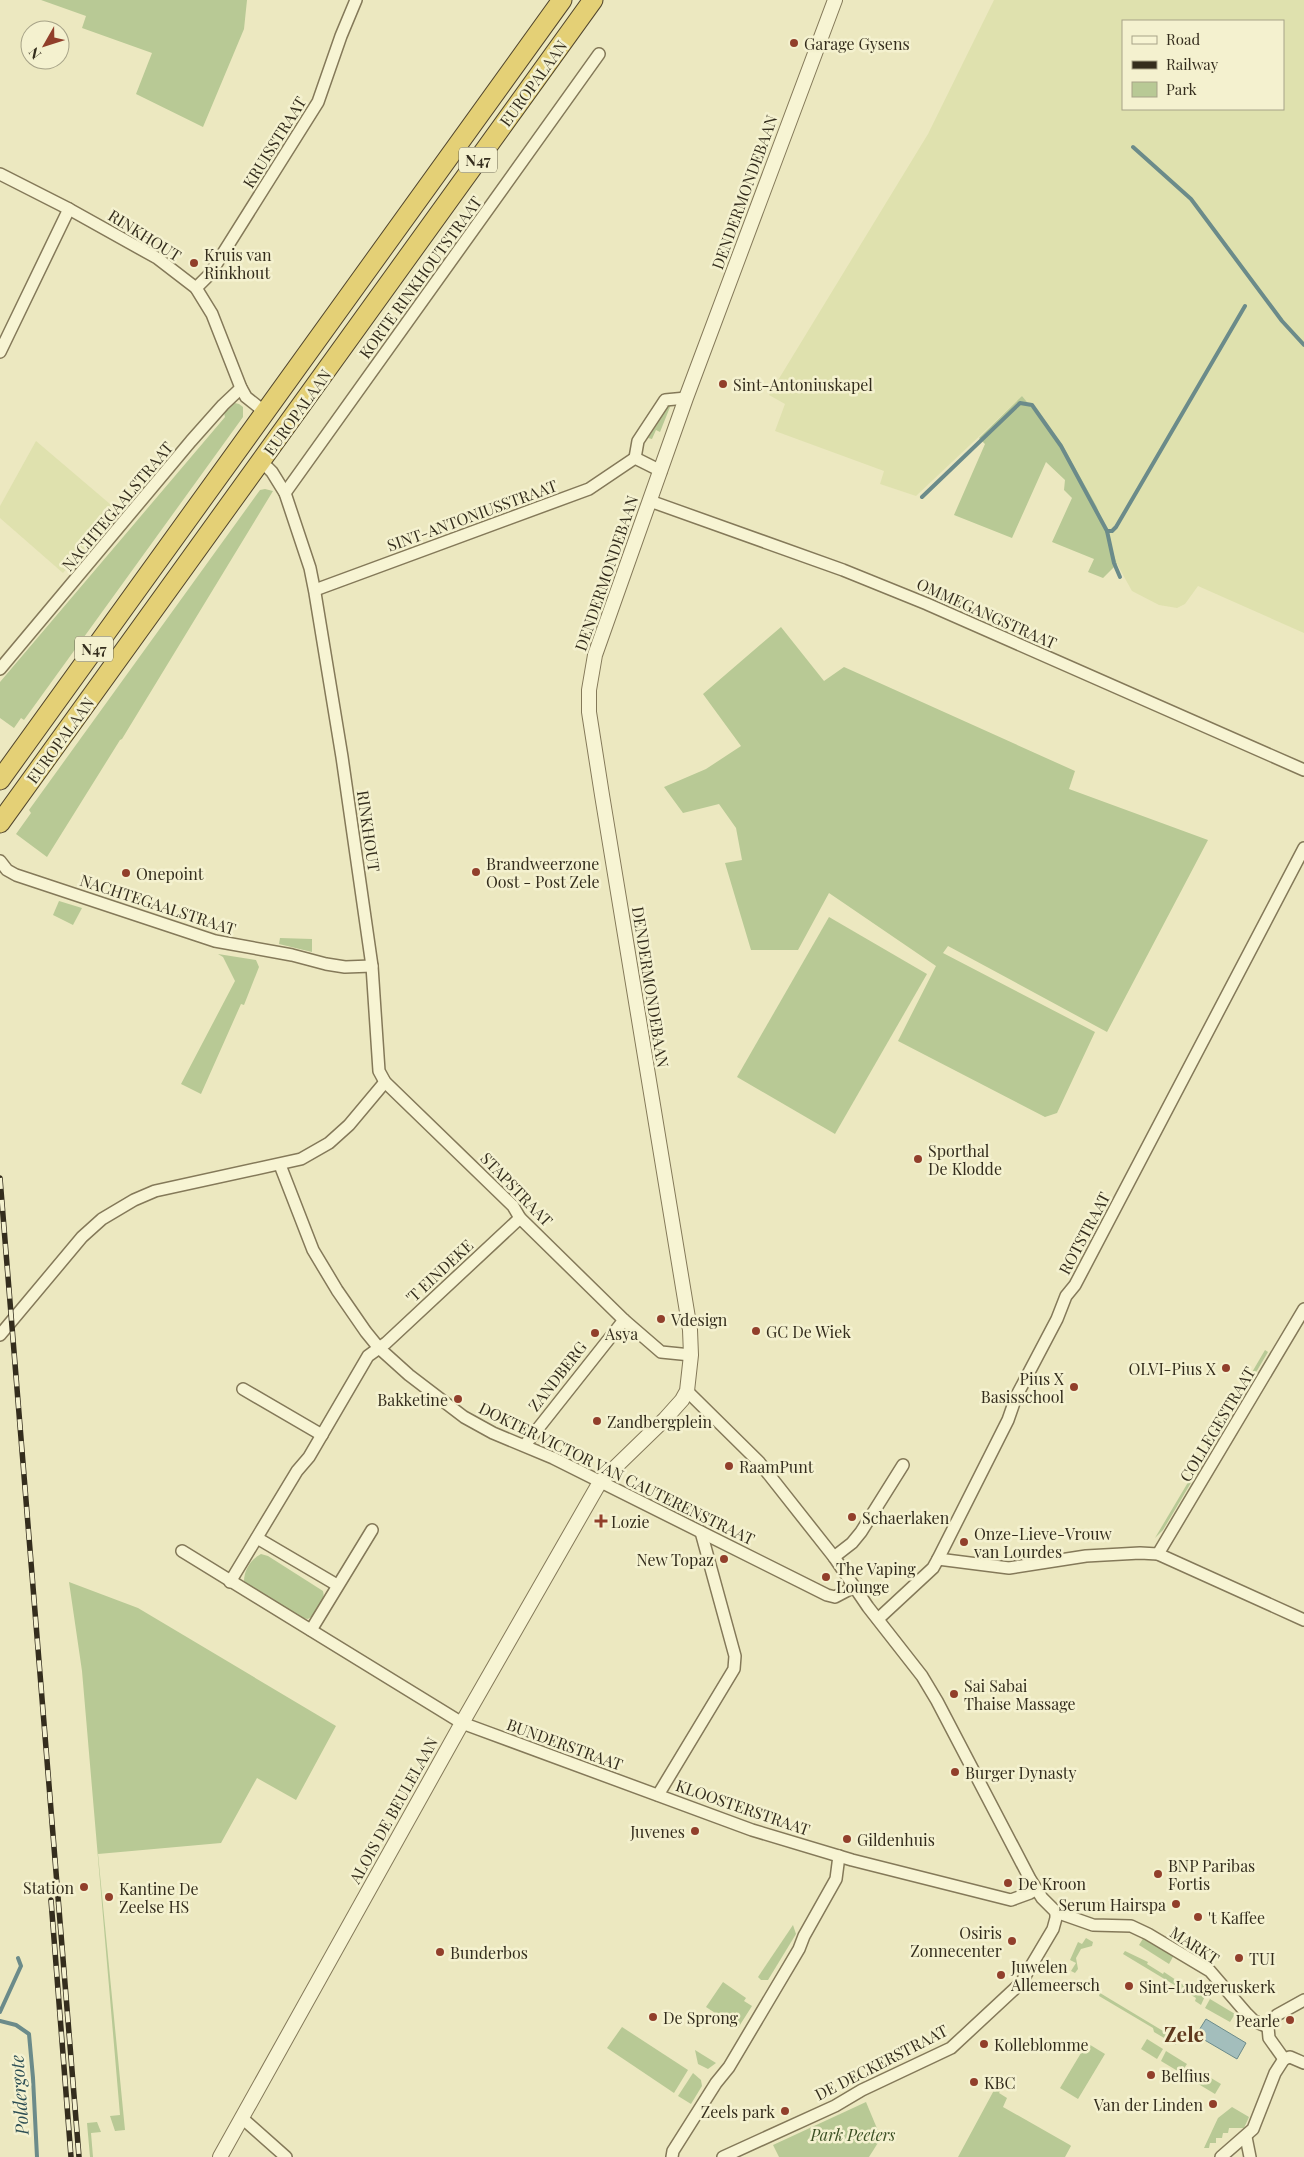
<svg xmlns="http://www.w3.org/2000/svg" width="1304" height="2157" viewBox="0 0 1304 2157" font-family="'Playfair Display',serif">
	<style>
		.farmland { fill: #dfe1ae; fill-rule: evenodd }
		.green { fill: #b8c995 }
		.water { fill: #a3bebc; stroke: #6b8b8a }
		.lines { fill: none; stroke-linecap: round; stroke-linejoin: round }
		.stream { stroke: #6b8b8a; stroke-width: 4 }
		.minor-casing { stroke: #847959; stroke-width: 14 }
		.tertiary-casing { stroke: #847959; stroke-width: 16 }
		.trunk-casing { stroke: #52462d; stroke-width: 21 }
		.minor { stroke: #f7f4d3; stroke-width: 11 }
		.tertiary { stroke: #f7f4d3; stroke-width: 14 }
		.trunk { stroke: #e4d076; stroke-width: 19 }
		.rail-casing { stroke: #342d1d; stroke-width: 5.5 }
		.rail { stroke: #f4f1cf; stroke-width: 4; stroke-dasharray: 11; stroke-linecap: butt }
		.poi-dot { fill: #913f2b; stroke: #f4f1cf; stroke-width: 2 }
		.labels { text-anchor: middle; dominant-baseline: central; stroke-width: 5; stroke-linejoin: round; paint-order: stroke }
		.shield { fill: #f4f1cf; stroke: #6e6852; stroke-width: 1 }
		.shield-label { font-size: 15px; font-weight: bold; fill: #342d1d }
		.poi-label { font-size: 16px; fill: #342d1d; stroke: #f4f1cf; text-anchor: start }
		.street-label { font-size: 16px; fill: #342d1d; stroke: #f4f1cf }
		.park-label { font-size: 16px; font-style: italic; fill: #3c5024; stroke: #f4f1cf }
		.water-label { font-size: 18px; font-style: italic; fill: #2c4e54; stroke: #f4f1cf }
		.district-label { font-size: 21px; font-weight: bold; fill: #5f391e; stroke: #f4f1cf }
	</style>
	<rect width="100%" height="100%" fill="#ece8c0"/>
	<!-- farmland -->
	<g class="farmland">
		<path d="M994,0H1304V633L1198,586L1185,604L1177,608L1159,605L1132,591L1117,564L1097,507L1062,444L1022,396L916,496L880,484L884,471L775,431L785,404L769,395L928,134ZM1123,21H1283V109H1123Z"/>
		<polygon points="36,441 117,510 63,573 0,518 0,506"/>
	</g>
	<!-- green -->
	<g class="green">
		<polygon points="41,0 247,0 244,29 203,127 136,94 152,53 82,28 86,16"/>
		<polygon points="1022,396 1062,444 1097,507 1117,564 1103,578 1088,572 1094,559 1052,542 1072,498 1064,490 1065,480 1046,462 1012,538 954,515 985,444 979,438"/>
		<polygon points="672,402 660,432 656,430 652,439 648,438 666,410 665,404"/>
		<polygon points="235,403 239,404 243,407 243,417 24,720 21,718 14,728 0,718 0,682 225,417 224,413"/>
		<polygon points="265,489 273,491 122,739 120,740 47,857 16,834 31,813 29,810 260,490"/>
		<polygon points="781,627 824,681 844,667 1075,771 1069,789 1208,840 1107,1032 948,946 943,953 1095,1032 1057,1113 1045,1117 898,1041 936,966 829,893 798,950 751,950 725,863 742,860 736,828 719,804 683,813 664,787 706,769 741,746 703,694"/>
		<polygon points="59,901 82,908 73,925 53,915"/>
		<polygon points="829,917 927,974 835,1134 737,1077"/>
		<polygon points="280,938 312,939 312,952 279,944"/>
		<polygon points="218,954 256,960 259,967 244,1005 241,1004 201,1094 181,1084 235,981 223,957"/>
		<polygon points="1265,1350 1268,1352 1209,1452 1206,1451"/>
		<polygon points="1190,1479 1192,1481 1163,1530 1155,1538"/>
		<path d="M261,1554L268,1556L323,1591C326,1602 317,1613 308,1619L301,1618L248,1587L244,1581C244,1570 251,1559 261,1554Z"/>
		<polygon points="69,1582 138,1608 336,1726 296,1800 257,1778 221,1843 98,1854 125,2130 115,2131 110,2116 120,2115 82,1671"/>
		<polygon points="793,1925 796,1934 768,1980 761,1980 758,1977"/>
		<polygon points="1144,1937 1174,1955 1169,1964 1139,1945"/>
		<polygon points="1086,1938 1093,1942 1092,1946 1081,1949 1076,1958 1078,1969 1075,1973 1071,1971 1076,1963 1070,1960 1078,1942 1082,1944"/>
		<polygon points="1125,1951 1148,1962 1147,1964 1163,1974 1164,1972 1194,1992 1195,1990 1205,1996 1201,2005 1195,2001 1196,1998 1123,1954"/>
		<polygon points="723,1982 746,1998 744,2001 752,2006 738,2028 706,2007"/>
		<polygon points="1100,1993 1173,2037 1175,2034 1181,2037 1176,2045 1154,2032 1153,2028 1099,1996"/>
		<polygon points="1210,1999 1235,2014 1230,2022 1205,2008"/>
		<polygon points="622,2027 688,2070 674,2093 607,2048"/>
		<polygon points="1147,2039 1163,2049 1157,2059 1141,2049"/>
		<polygon points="1087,2043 1105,2054 1078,2099 1060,2088"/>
		<polygon points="695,2050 716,2063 708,2069 698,2064"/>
		<polygon points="1166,2051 1187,2064 1181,2073 1161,2061"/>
		<polygon points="1201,2072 1221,2084 1215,2094 1195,2082"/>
		<polygon points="693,2073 701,2080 702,2086 691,2104 678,2096"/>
		<polygon points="999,2081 1004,2084 999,2093 1007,2098 1003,2107 1070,2145 1071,2146 1065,2157 958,2157"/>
		<polygon points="866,2102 881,2138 869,2157 779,2157 773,2145"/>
		<polygon points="1232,2107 1249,2117 1244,2128 1229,2128 1228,2133 1223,2133 1222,2138 1216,2138 1216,2143 1210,2143 1209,2148 1204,2148 1218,2118"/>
		<polygon points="97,2122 101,2132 91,2133 93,2157 90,2157 87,2123"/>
	</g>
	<!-- water -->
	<polygon class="water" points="1206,2019 1246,2043 1237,2059 1196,2035"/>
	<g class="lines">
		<!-- stream -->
		<g class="stream">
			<polyline points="1133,147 1191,199 1282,321 1304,345"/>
			<polyline points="922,497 1020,403 1032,405 1061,446 1107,531 1112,531 1116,527 1245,306"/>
			<polyline points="1107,531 1114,563 1120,577"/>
			<polyline points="0,2012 21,1966 18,1958"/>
			<polyline points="0,2021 16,2025 29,2034 33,2078 37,2157"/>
		</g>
		<defs>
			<g id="minor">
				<polyline points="0,174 69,209 157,258 196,288 212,314 241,388 246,397 265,412"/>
				<polyline points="196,288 210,274 318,102 341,36 356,0"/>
				<polyline points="0,352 69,209"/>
				<polyline points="635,458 638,441 665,400 686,398"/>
				<polyline points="261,461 272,472 285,493 310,568 315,593 342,757 372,966 379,1071 385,1082 513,1206 520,1218 624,1320 661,1352 691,1355"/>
				<polyline points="285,493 599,54"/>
				<polyline points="650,501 843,570 927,604 1304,770"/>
				<polyline points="315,590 589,489 635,458 661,471"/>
				<polyline points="0,669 191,441 223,405 241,388"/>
				<polyline points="0,861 7,870 16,875 215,941 292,955 326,964 345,967 372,966"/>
				<polyline points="280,1165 313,1250 337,1290 366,1332 379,1348 409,1375 464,1417 493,1433 553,1458 827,1595 835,1597 854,1587"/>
				<polyline points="0,1335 82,1237 102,1219 134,1200 155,1191 301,1159 329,1143 349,1125 385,1082"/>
				<polyline points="243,1389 322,1435"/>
				<polyline points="687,1391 759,1462 834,1557 868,1607 922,1676 937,1701 1030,1879 1042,1898 1056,1912"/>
				<polyline points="525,1445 624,1320"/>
				<polyline points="257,1538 337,1585"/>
				<polyline points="182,1551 462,1723 752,1830 852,1860 1011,1900 1030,1893 1036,1889"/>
				<polyline points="1158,1554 1304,1309"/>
				<polyline points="834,1557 852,1543 861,1532 903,1465"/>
				<polyline points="938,1559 1009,1568 1086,1556 1140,1553 1158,1554 1304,1620"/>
				<polyline points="230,1582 297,1471 309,1457 368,1356 386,1343 520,1218"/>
				<polyline points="878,1619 933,1568 938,1559 1008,1420 1016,1397 1057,1319 1066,1296 1075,1285 1304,848"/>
				<polyline points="311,1630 372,1530"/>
				<polyline points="658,1795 734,1669 735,1656 701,1532"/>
				<polyline points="1056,1912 1093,1925 1131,1926 1148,1934 1210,1971 1247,2014 1254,2021 1268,2027"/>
				<polyline points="1268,2027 1277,2015 1304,2000"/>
				<polyline points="1268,2027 1269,2038 1284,2059"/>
				<polyline points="1284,2059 1290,2057 1304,2063"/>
				<polyline points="242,2118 286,2157"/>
				<polyline points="1246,2137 1250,2157"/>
				<polyline points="672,2157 673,2151 716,2083 729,2067 799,1949 804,1936 836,1879 839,1856"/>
				<polyline points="723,2157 835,2106 862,2090 951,2048 1021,1983 1053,1929 1056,1918 1056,1912"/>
				<polyline points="1221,2157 1253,2129 1275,2073 1284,2059"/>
			</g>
			<polyline id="tertiary" points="220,2157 462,1723 600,1482 665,1419 682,1400 687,1391 691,1355 690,1330 602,795 589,712 589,690 595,655 686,398 835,0"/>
			<g id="trunk">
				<polyline points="0,780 562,0"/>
				<polyline points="0,823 593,0"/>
			</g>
		</defs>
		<!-- minor casing -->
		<use href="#minor" class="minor-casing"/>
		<!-- tertiary casing -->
		<use href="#tertiary" class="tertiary-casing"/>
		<!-- trunk casing -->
		<use href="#trunk" class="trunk-casing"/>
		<!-- minor -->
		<use href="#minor" class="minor"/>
		<!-- tertiary -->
		<use href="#tertiary" class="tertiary"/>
		<!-- trunk -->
		<use href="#trunk" class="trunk"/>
		<defs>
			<g id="rail">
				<polyline points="0,1178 79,2157"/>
				<polyline points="51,1900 71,2157"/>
			</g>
		</defs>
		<!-- rail casing -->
		<use href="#rail" class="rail-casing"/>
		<!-- rail -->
		<use href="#rail" class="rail"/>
	</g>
	<!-- markers -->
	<g class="poi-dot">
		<circle cx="794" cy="43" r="5"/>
		<circle cx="194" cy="263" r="5"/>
		<circle cx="723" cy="384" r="5"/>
		<circle cx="476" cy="872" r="5"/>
		<circle cx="126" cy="873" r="5"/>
		<circle cx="918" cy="1159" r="5"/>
		<circle cx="661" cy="1319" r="5"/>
		<circle cx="756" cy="1331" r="5"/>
		<circle cx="595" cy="1333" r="5"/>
		<circle cx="1226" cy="1368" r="5"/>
		<circle cx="1074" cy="1387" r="5"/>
		<circle cx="458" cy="1399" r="5"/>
		<circle cx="597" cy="1421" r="5"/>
		<circle cx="729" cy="1466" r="5"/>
		<circle cx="852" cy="1517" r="5"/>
		<path d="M598.5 1513.5h5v5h5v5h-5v5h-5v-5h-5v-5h5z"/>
		<circle cx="964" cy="1542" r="5"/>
		<circle cx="724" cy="1559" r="5"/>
		<circle cx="826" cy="1577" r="5"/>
		<circle cx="954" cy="1694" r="5"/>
		<circle cx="955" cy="1772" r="5"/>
		<circle cx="695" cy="1831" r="5"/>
		<circle cx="847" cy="1839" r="5"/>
		<circle cx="1158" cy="1874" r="5"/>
		<circle cx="1008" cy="1883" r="5"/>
		<circle cx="84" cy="1887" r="5"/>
		<circle cx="109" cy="1897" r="5"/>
		<circle cx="1176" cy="1904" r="5"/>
		<circle cx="1198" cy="1917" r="5"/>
		<circle cx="1012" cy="1941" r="5"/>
		<circle cx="440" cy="1952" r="5"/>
		<circle cx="1239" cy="1958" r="5"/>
		<circle cx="1001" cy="1975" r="5"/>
		<circle cx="1129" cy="1986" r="5"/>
		<circle cx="653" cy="2017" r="5"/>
		<circle cx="1290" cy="2020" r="5"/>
		<circle cx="984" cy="2044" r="5"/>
		<circle cx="1151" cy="2075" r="5"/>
		<circle cx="974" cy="2082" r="5"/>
		<circle cx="1213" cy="2104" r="5"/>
		<circle cx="785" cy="2111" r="5"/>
	</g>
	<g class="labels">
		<!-- shield labels -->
		<g class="shield">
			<rect x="459" y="147.5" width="38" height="25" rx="4"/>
			<rect x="75" y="636.5" width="38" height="25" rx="4"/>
		</g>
		<g class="shield-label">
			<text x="478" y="160">N47</text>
			<text x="94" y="649">N47</text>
		</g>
		<!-- poi labels -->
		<g class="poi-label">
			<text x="804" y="43">Garage Gysens</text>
			<text x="204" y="254">Kruis van<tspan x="204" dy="18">Rinkhout</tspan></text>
			<text x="733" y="384">Sint-Antoniuskapel</text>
			<text x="486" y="863">Brandweerzone<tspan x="486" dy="18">Oost - Post Zele</tspan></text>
			<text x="136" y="873">Onepoint</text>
			<text x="928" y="1150">Sporthal<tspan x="928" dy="18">De Klodde</tspan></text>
			<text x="671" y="1319">Vdesign</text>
			<text x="766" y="1331">GC De Wiek</text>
			<text x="605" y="1333">Asya</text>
			<text x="1216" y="1368" text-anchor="end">OLVI-Pius X</text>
			<text x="1064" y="1378" text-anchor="end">Pius X<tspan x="1064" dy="18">Basisschool</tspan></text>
			<text x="448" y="1399" text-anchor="end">Bakketine</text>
			<text x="607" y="1421">Zandbergplein</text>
			<text x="739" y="1466">RaamPunt</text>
			<text x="862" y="1517">Schaerlaken</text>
			<text x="611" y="1521">Lozie</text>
			<text x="974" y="1533">Onze-Lieve-Vrouw<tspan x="974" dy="18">van Lourdes</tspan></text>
			<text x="714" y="1559" text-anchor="end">New Topaz</text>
			<text x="836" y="1568">The Vaping<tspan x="836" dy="18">Lounge</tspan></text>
			<text x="964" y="1685">Sai Sabai<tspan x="964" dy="18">Thaise Massage</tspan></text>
			<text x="965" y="1772">Burger Dynasty</text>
			<text x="685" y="1831" text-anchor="end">Juvenes</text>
			<text x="857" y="1839">Gildenhuis</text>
			<text x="1168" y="1865">BNP Paribas<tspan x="1168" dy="18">Fortis</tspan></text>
			<text x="1018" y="1883">De Kroon</text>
			<text x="74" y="1887" text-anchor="end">Station</text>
			<text x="119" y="1888">Kantine De<tspan x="119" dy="18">Zeelse HS</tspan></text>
			<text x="1166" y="1904" text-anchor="end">Serum Hairspa</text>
			<text x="1208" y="1917">'t Kaffee</text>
			<text x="1002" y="1932" text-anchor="end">Osiris<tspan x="1002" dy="18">Zonnecenter</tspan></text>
			<text x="450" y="1952">Bunderbos</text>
			<text x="1249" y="1958">TUI</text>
			<text x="1011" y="1966">Juwelen<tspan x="1011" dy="18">Allemeersch</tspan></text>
			<text x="1139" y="1986">Sint-Ludgeruskerk</text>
			<text x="663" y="2017">De Sprong</text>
			<text x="1280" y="2020" text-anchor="end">Pearle</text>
			<text x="994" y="2044">Kolleblomme</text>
			<text x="1161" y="2075">Belfius</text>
			<text x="984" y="2082">KBC</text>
			<text x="1203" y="2104" text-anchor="end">Van der Linden</text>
			<text x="775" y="2111" text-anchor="end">Zeels park</text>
		</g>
		<!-- street labels -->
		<g class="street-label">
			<text transform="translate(533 83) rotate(-54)">EUROPALAAN</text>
			<text transform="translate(274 142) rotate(-58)">KRUISSTRAAT</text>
			<text transform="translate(744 192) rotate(-70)">DENDERMONDEBAAN</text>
			<text transform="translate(145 235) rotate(32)">RINKHOUT</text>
			<text transform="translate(420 277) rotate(-54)">KORTE RINKHOUTSTRAAT</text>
			<text transform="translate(297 412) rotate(-54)">EUROPALAAN</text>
			<text transform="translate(117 506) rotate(-50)">NACHTEGAALSTRAAT</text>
			<text transform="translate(472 515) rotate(-20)">SINT-ANTONIUSSTRAAT</text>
			<text transform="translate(606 573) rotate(-71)">DENDERMONDEBAAN</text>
			<text transform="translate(987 613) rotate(24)">OMMEGANGSTRAAT</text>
			<text transform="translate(60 740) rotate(-54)">EUROPALAAN</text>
			<text transform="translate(369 831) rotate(82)">RINKHOUT</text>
			<text transform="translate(158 904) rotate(18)">NACHTEGAALSTRAAT</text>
			<text transform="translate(651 987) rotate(81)">DENDERMONDEBAAN</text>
			<text transform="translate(517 1189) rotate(46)">STAPSTRAAT</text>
			<text transform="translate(1084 1233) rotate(-62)">ROTSTRAAT</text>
			<text transform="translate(439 1271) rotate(-43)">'T EINDEKE</text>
			<text transform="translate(557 1376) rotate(-52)">ZANDBERG</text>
			<text transform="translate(1217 1424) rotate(-59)">COLLEGESTRAAT</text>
			<text transform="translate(617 1473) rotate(26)">DOKTER VICTOR VAN CAUTERENSTRAAT</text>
			<text transform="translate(565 1744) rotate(20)">BUNDERSTRAAT</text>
			<text transform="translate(743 1807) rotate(19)">KLOOSTERSTRAAT</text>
			<text transform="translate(393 1810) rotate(-61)">ALOIS DE BEULELAAN</text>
			<text transform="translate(1195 1945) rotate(33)">MARKT</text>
			<text transform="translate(881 2062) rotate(-27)">DE DECKERSTRAAT</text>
		</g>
		<!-- park labels -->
		<g class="park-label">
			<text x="853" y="2134">Park Peeters</text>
		</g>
		<!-- water labels -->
		<g class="water-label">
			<text transform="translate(19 2095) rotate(-94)">Poldergote</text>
		</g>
		<!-- district labels -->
		<g class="district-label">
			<text x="1184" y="2033">Zele</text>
		</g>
	</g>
	<!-- legend -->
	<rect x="1122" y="20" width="162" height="90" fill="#f4f1cf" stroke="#a7a388"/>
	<rect x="1132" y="36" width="25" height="8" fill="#f7f4d3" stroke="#a7a388"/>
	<text x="1166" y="45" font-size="15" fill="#342d1d">Road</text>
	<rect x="1132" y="61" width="25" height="8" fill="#342d1d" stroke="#a7a388"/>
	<text x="1166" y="70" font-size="15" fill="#342d1d">Railway</text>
	<rect x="1132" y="82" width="25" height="15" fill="#b8c995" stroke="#a7a388"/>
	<text x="1166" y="95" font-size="15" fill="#342d1d">Park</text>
	<!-- north arrow -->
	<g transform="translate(45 45) rotate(231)"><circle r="24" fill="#f4f1cf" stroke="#a7a388"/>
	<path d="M0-4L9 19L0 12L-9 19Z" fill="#913f2b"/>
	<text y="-8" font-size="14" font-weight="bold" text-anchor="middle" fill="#342d1d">N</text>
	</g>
</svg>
